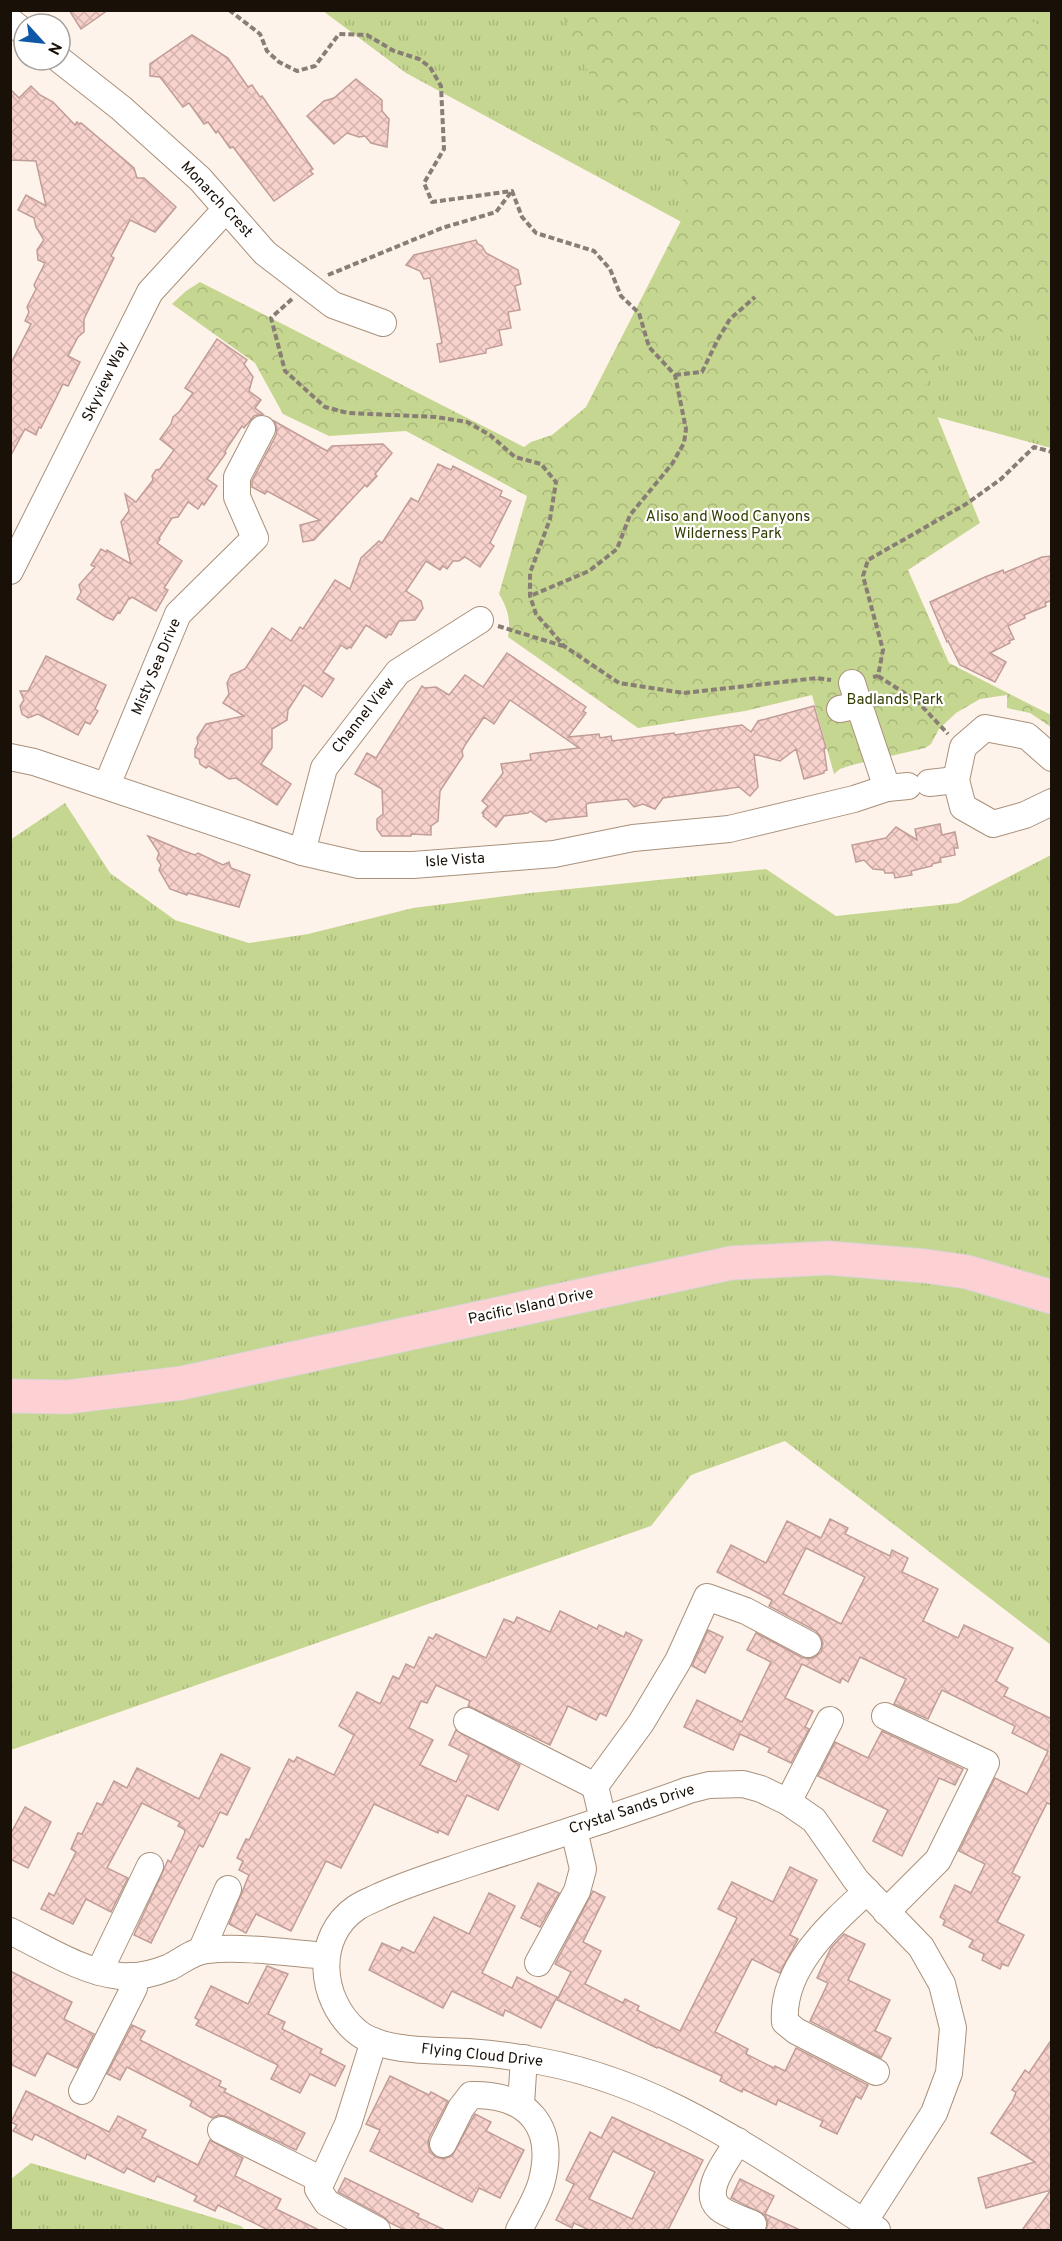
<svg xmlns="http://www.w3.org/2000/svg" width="1062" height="2241" viewBox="0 0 1062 2241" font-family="Overpass,sans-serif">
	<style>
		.grass { fill: url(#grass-tufts) }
		.park { fill: url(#park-crowns) }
		.building { fill: url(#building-cross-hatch); stroke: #c09d97; stroke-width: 1.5; fill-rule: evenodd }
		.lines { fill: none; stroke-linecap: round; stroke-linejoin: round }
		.minor-casing { stroke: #a9907a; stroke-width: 28 }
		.major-casing { stroke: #d6d4d3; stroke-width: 35 }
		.path { stroke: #887e76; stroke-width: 4; stroke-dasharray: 6 3; stroke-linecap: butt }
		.minor { stroke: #fff; stroke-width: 26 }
		.major { stroke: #fdd1d4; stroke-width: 33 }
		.labels { text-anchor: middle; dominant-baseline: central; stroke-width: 4.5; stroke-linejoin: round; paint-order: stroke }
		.street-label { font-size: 15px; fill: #191008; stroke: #fff }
		.park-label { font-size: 15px; fill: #333d01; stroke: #fff }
	</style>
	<defs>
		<pattern id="grass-tufts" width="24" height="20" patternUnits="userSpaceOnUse" patternTransform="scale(1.5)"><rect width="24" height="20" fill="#c5d690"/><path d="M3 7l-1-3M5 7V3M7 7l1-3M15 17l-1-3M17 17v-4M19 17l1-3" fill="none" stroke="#a9b77b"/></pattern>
		<pattern id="park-crowns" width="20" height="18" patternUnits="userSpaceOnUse" patternTransform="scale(1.5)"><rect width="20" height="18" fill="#c5d690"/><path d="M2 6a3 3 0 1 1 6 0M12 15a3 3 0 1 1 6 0" fill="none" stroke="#a9b77b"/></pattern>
		<pattern id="building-cross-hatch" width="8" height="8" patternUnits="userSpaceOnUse" patternTransform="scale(1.5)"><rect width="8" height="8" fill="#f8d2cc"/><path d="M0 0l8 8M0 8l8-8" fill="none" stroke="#d4b3ae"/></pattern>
	</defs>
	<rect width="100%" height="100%" fill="#fef3ea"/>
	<!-- grass -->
	<g class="grass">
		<polygon points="323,11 1051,11 1051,448 848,393 798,285 406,73"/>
		<polygon points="65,803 110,873 175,920 249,943 308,934 413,908 530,893 766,869 836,916 958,903 1051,855 1051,1645 785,1441 691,1475 651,1526 11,1750 10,840"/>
		<polygon points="31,2163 241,2226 245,2230 11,2230 11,2179"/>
	</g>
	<!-- park -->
	<path class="park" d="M561,11H1012L1051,31V324L947,341L925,386L980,523L908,570L949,663L1051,715V727L1030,713L1007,708V695L980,699L956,713L939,729L931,744L925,748L852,765L840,769L834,774L812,695L745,711L638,728L508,637C511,620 508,609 499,594L527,496L406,431L329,436L283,414L255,363L172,304L186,291L200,282L524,447L531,442L552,435L586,407L687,209L681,166L664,137L636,114L605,94L591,78Z"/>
	<!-- building -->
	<g class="building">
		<polygon points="69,10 108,10 81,29"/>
		<polygon points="192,35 228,58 248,87 252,85 260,97 262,96 313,169 310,171 313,174 274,201 233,147 230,148 218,131 216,133 208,122 204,124 189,103 183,107 160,77 150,76 150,64"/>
		<polygon points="356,79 382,100 382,111 389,119 387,147 371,143 365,136 359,137 347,133 334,144 307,116 324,101 334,98"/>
		<polygon points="31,86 40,95 53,102 75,125 77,122 79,124 81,123 134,168 137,178 144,178 176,207 155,232 130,220 111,256 114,258 84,319 84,332 78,337 68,356 80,362 68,386 63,384 41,428 39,427 36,435 25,429 10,457 10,365 31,324 25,321 29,312 27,307 36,289 34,285 45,263 38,260 37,250 44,240 36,227 34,218 18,210 26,195 46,206 36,161 10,160 10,89 19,98"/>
		<polygon points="476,240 478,244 482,246 486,253 518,270 521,284 515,286 520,310 508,312 511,328 499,330 502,345 486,349 486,353 440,362 437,344 442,343 430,278 424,279 420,271 406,265 414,255"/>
		<polygon points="217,339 247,360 244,364 253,377 249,391 261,400 255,408 263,414 254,416 244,428 242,426 225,451 226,453 207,479 217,486 204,505 202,503 198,509 188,502 178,517 172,518 159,538 160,539 157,543 182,561 164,588 168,590 156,611 132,597 130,599 129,598 120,613 118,612 113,620 106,617 77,599 81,592 79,585 95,567 91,565 101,549 106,552 107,550 131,564 121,522 129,511 125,494 136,502 153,480 152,476 156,470 160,469 174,450 160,439 171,424 173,417 179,412 193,393 185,388"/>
		<polygon points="274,421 327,451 332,446 383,444 392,453 375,474 377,476 367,487 365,485 314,540 303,542 300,525 320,520 267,491 265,494 252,487 252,481 276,435 277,428"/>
		<polygon points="438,464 451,470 453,466 502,491 500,496 511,501 490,543 494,546 480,567 465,557 459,561 453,561 447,569 443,566 440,570 426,561 406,591 421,601 423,608 415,620 399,621 391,635 389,634 386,638 366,625 351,648 349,647 347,649 341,645 323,672 334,679 322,697 304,685 288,710 287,720 272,729 272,748 261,764 291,784 277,805 236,778 229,779 209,766 206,768 200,764 199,759 195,757 195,749 198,743 197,738 206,724 244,716 223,703 229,694 227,683 231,675 245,669 272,628 291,641 300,627 303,629 335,580 350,589 361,558 379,541 382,543 411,498 418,502"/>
		<polygon points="1052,556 1052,600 1045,603 1046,606 1024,615 1025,618 1008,626 1014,639 1009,641 1010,643 990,653 1006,662 995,682 960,665 948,641 947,642 930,602 985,577 1003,570 1004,573 1042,557"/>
		<polygon points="507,653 586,707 583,711 586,713 568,737 599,734 600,738 611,736 612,741 674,733 675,735 742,725 751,732 758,721 814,706 826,748 824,749 827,770 824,771 824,773 804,779 796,749 780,761 754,754 758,787 750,796 739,787 663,798 655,809 643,804 634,807 627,799 589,803 586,805 587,816 548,820 546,822 530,811 528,813 504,816 496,827 483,816 484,814 482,813 488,806 482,801 503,773 501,764 531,760 530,754 536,753 579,748 510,700 494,724 484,717 465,745 462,751 463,756 440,791 438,821 431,826 431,835 411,834 411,836 382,836 377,829 377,819 383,814 382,789 355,774 367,753 376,758 422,686 425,688 436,687 449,695 465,675 483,687"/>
		<polygon points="46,656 106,685 95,709 98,711 90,724 85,722 78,735 38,714 28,718 22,714 20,706 24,700 20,691 28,691"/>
		<polygon points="940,824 942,835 955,832 958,848 954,848 955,855 940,858 941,862 932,864 932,866 911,871 912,875 895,878 894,873 885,873 884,870 873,869 864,860 856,862 852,845 886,838 896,827 917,840 915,829"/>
		<polygon points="148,836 184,851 195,855 198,853 223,865 229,862 231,868 250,875 239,907 188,893 187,895 170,889 159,870 161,865 157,859 159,853"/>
		<path d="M830,1519L848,1528L845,1534L890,1556L892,1550L908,1558L902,1572L938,1589L923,1621L958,1638L964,1625L1013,1648L996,1681L1008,1688L1004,1696L1052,1719V1805L1047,1803L1012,1873L1020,1877L997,1922L1024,1935L1008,1966L1002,1964L1000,1969L982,1960L984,1954L969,1947L973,1940L943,1925L945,1920L940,1917L955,1885L971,1893L985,1864L959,1851L995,1778L1027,1794L1048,1751L1012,1733L1015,1726L942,1690L928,1719L894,1704L906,1679L860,1657L848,1682L842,1678L840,1683L802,1664L785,1698L813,1711L805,1727L809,1729L791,1763L768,1752L770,1748L740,1734L733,1750L684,1727L697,1700L742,1722L771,1662L747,1650L756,1633L801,1657L809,1659L815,1657L821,1652L823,1643L820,1636L816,1631L769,1606L772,1600L717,1572L731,1545L766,1563L787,1521L821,1538ZM806,1548L865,1577L841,1624L783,1594Z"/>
		<polygon points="560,1611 597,1629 599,1625 624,1637 626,1632 642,1640 606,1716 600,1713 596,1720 568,1706 550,1745 468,1706 470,1701 436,1685 427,1703 421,1701 409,1728 433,1740 420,1765 456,1782 469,1755 449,1745 456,1730 520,1765 498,1810 467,1795 448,1835 439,1830 438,1833 374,1804 341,1868 326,1861 291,1931 256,1914 246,1933 229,1924 249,1875 239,1870 243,1861 237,1858 246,1839 249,1840 289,1759 294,1762 297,1757 334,1775 354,1735 339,1726 357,1692 380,1704 393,1676 399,1679 406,1664 414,1668 429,1637 433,1639 436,1634 486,1658 504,1619 514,1623 517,1617 550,1632"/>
		<polygon points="708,1630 723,1637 705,1673 692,1666"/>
		<polygon points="882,1731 963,1769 955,1785 939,1778 902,1856 873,1841 888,1810 818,1776 835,1742 868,1758"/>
		<polygon points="221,1754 250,1768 227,1815 220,1812 203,1847 199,1845 151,1943 134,1935 168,1860 171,1862 185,1832 184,1829 178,1826 180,1822 142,1803 107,1868 128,1878 111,1912 86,1899 73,1924 41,1909 49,1893 54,1896 76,1852 71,1849 78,1833 82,1834 97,1803 102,1805 114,1781 127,1788 137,1768 199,1799"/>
		<polygon points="25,1807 51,1822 28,1868 10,1859 10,1835"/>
		<polygon points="790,1867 817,1880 790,1935 798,1939 780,1973 752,1959 715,2032 748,2049 746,2054 774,2068 775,2066 785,2071 796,2048 868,2085 861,2099 856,2096 837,2134 820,2126 823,2121 778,2100 776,2105 743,2089 742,2092 720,2081 722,2076 658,2047 657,2048 557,2000 571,1972 555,1964 593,1891 605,1897 583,1942 601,1951 585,1984 623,2003 625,1999 639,2006 637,2010 680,2031 737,1918 718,1909 732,1882 773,1902"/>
		<polygon points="538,1883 559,1893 540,1927 521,1918"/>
		<polygon points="489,1893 515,1906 482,1973 512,1988 517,1977 557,1997 541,2028 505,2010 503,2016 452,1991 443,2008 369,1970 382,1943 400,1951 402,1947 414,1953 434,1917 469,1934"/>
		<polygon points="844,1934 865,1944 848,1980 890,2000 875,2031 891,2038 881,2058 810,2021 828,1983 817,1978 831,1948"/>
		<polygon points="267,1966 288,1974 268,2014 285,2022 282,2029 322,2049 320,2053 345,2066 335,2086 310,2074 300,2093 271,2079 278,2065 196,2025 199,2020 195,2018 211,1986 248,2004"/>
		<polygon points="10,1971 72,2002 64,2019 94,2034 77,2068 47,2053 35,2076 10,2064"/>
		<polygon points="132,2025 145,2031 140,2040 221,2081 219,2086 226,2089 224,2092 305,2133 296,2150 228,2117 219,2115 212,2118 190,2106 192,2101 187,2098 127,2067 120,2080 107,2074"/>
		<polygon points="1052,2039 1052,2230 1022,2230 1051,2190 986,2208 978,2178 1035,2162 991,2133 1013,2100 1016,2092 1012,2090 1025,2070 1029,2073"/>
		<polygon points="390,2076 429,2095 431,2092 448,2101 429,2138 428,2144 430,2152 436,2157 443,2159 452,2156 475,2114 491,2122 486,2131 524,2150 500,2198 479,2188 472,2202 370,2151 380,2130 366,2124"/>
		<polygon points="26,2091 109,2132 118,2116 146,2130 142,2137 198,2165 210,2140 243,2158 235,2176 281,2199 276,2209 319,2230 268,2230 218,2205 215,2211 194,2201 197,2196 157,2176 154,2182 127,2168 124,2173 87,2154 85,2159 35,2134 32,2140 13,2131 17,2125 11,2122"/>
		<path d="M612,2117L703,2160L668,2230H589L574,2223L572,2228L556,2220L574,2184L566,2180L590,2132L601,2138ZM613,2151L655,2172L632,2219L589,2199Z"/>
		<polygon points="345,2178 419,2214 417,2217 445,2230 405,2230 390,2223 384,2217 338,2192"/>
		<polygon points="740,2179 774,2196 765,2214 800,2230 766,2230 768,2223 765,2215 731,2198"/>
	</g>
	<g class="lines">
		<defs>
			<g id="minor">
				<polyline points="10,21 24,32"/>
				<polyline points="60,60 121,108 200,179 265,253 333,305 383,323"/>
				<polyline points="10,571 150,292 226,209"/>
				<polyline points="852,683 859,705"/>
				<polyline points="840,709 859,705 887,788"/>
				<polyline points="10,757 34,762 302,852 359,865 413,865 554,854 633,838 729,829 854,799 887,788 908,786"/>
				<polyline points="1052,758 1027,736 985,728 963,747 956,780 963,807 993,824 1025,815 1052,802"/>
				<polyline points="929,783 956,780"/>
				<polyline points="107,785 178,614 255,538 237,497 237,477 262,429"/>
				<polyline points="302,852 324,768 398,672 480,620"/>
				<polyline points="885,1716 986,1763 938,1860 886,1912"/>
				<polyline points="467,1721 595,1786"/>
				<polyline points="788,1802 830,1720"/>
				<polyline points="603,1820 595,1786 641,1723 678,1661 707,1597 746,1611 808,1644"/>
				<path d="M867,1891C831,1924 781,1968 785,2022L796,2031L876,2072"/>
				<path d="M10,1931C45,1948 82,1972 120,1976C136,1978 155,1973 170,1967C182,1961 193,1951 207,1950C243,1946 289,1953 326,1956"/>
				<polyline points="201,1951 228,1889"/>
				<polyline points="538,1963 577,1891 583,1869 574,1830"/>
				<polyline points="99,1972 150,1866"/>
				<polyline points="374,2041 348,2124 318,2189 327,2203 377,2230"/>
				<polyline points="82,2091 134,1988 130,1976"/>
				<polyline points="521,2104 524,2058"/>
				<polyline points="221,2130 322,2180"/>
				<path d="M738,2141C729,2158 700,2191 719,2208C727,2215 742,2219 753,2224"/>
				<path d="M443,2144L461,2108L471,2095C529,2094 557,2127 541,2184C536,2200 526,2216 519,2230"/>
				<path d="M864,2222L934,2113L949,2073L953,2028L942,1984L921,1947L856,1880L814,1820L788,1802L761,1789L743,1784L709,1785L689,1790C618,1816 546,1839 474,1862C442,1873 411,1882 380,1896C372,1900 363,1903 356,1908C314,1937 319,1999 356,2031C381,2053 436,2050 468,2052C485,2053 503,2055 520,2058C653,2076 754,2152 864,2222L877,2230"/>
			</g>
			<polyline id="major" points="10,1396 67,1397 182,1383 731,1263 828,1258 925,1266 967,1272 1052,1297"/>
		</defs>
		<!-- minor casing -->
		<use href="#minor" class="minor-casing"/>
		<!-- major casing -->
		<use href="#major" class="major-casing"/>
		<!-- path -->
		<g class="path">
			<polyline points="229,10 260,34 267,51 279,62 297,71 315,66 339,34 367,35 394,51 419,59 430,67 441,86 444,149 424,183 432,202 512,191 522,217 536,233 594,251 610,269 621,296 639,313 649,347 675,375 686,429 684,443 672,464 630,515 617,549 589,571 530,596"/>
			<polyline points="328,275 442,228 496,212 512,191"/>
			<polyline points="292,299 271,318 285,371 325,407 348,413 436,417 467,422 490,435 515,457 541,464 556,482 550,519 530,573 530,596 536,614 564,646 619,683 684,693 817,678 831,680"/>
			<polyline points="675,375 702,372 717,341 730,319 755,297"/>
			<polyline points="498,626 563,646"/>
			<polyline points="878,676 917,701 948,734"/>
			<polyline points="873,677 878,676 883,650 863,576 868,560 966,504 1001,479 1034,447 1052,452"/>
		</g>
		<!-- minor -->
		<use href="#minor" class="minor"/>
		<!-- major -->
		<use href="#major" class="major"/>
	</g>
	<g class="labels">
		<!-- street labels -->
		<g class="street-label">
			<text transform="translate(216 200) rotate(47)">Monarch Crest</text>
			<text transform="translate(106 382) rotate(-64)">Skyview Way</text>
			<text transform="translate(157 667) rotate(-67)">Misty Sea Drive</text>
			<text transform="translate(364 716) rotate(-52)">Channel View</text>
			<text transform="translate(455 861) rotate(-4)">Isle Vista</text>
			<text transform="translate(531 1307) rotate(-12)">Pacific Island Drive</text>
			<text transform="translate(632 1810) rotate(-18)">Crystal Sands Drive</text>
			<text transform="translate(482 2056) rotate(6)">Flying Cloud Drive</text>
		</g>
		<!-- park labels -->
		<g class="park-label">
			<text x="728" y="517">Aliso and Wood Canyons<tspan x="728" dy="17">Wilderness Park</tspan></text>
			<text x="895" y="700">Badlands Park</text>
		</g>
	</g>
	<!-- border -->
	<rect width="1062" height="2241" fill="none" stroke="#191008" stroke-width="24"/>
	<!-- north arrow -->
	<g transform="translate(42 42) rotate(117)"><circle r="28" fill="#ffffff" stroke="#a39f9c" stroke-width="1.5"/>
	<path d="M0-4.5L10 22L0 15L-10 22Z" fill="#0e58a7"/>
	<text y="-9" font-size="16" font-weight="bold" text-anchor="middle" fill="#191008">N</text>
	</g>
</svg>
